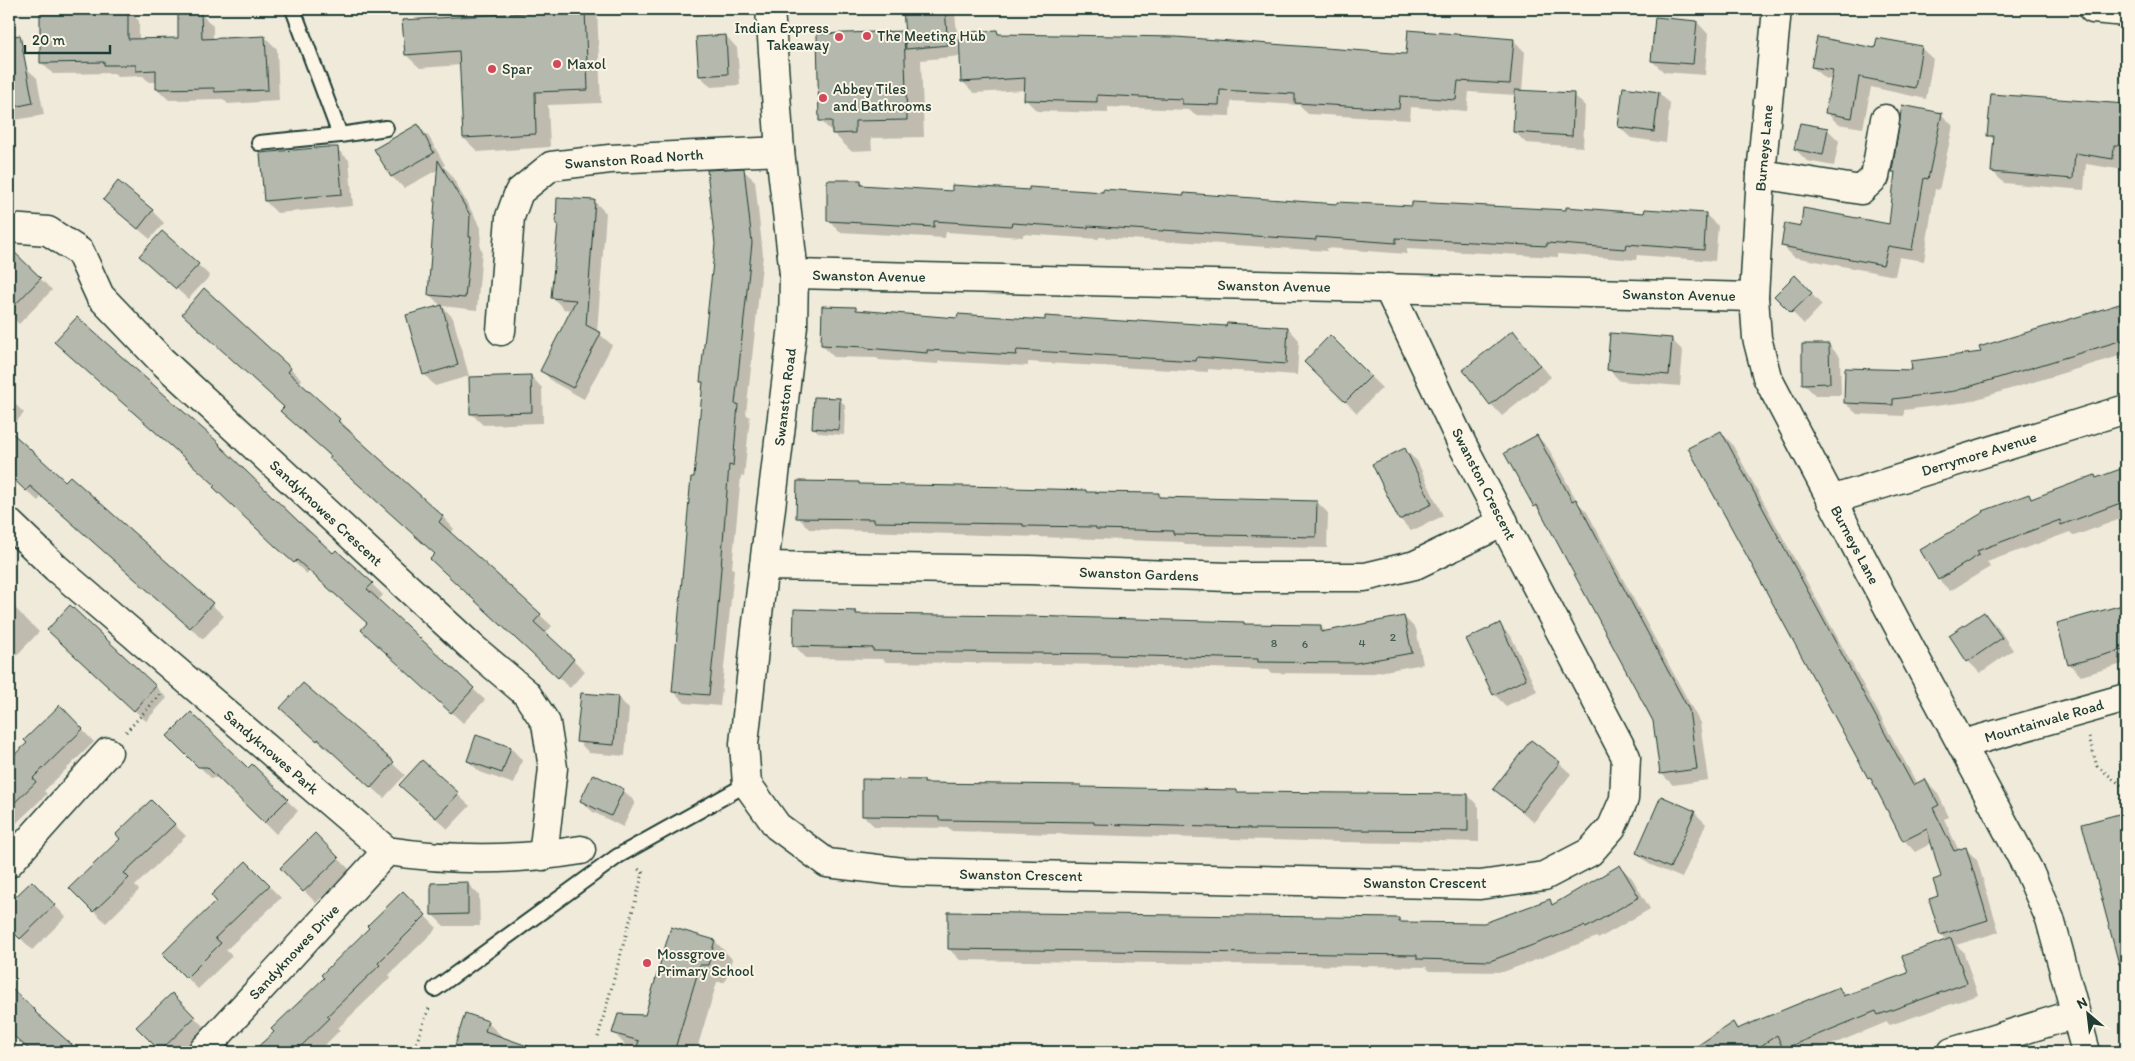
<svg xmlns="http://www.w3.org/2000/svg" width="2135" height="1061" viewBox="0 0 2135 1061" font-family="Itim,sans-serif">
	<style>
		.shadow { fill: #0003 }
		.building { fill: #b5b9ad; stroke: #1f3d34 }
		.lines { fill: none; stroke-linecap: round; stroke-linejoin: round }
		.service-casing { stroke: #1f3d34; stroke-width: 18 }
		.minor-casing { stroke: #1f3d34; stroke-width: 31 }
		.primary-casing { stroke: #1f3d34; stroke-width: 31 }
		.path { stroke: #1f3d34; stroke-width: 3; stroke-dasharray: 1 4; stroke-linecap: butt }
		.service { stroke: #fcf5e5; stroke-width: 14 }
		.minor { stroke: #fcf5e5; stroke-width: 28 }
		.primary { stroke: #fcf5e5; stroke-width: 28 }
		.poi-dot { fill: #d1495b; stroke: #fcf5e5; stroke-width: 2 }
		.labels { text-anchor: middle; dominant-baseline: central; stroke-width: 4; stroke-linejoin: round; paint-order: stroke }
		.number-label { font-size: 12px; fill: #445c52 }
		.poi-label { font-size: 15px; fill: #1f3d34; stroke: #fcf5e5; text-anchor: start }
		.street-label { font-size: 15px; fill: #1f3d34; stroke: #fcf5e5 }
	</style>
	<rect width="100%" height="100%" fill="#efeada"/>
	<filter id="ink" filterUnits="userSpaceOnUse"><feTurbulence type="fractalNoise" baseFrequency=".02" numOctaves="2"/><feDisplacementMap in="SourceGraphic" scale="10" xChannelSelector="R" yChannelSelector="G"/><feConvolveMatrix kernelMatrix="1 2 1 2 8 2 1 2 1" color-interpolation-filters="sRGB"/></filter>
	<g filter="url(#ink)">
		<!-- shadow -->
		<g class="shadow">
			<polygon points="128,9 139,21 139,40 180,39 201,14 213,26 213,40 265,37 277,49 279,101 228,104 223,99 169,100 157,89 157,82 149,82 143,76 117,77 114,73 53,74 41,62"/>
			<polygon points="544,9 597,9 601,103 548,105 550,147 478,152 464,138 461,65 420,68 406,55 544,13"/>
			<polygon points="904,9 951,9 955,13 959,54 997,31 1001,36 1407,56 1513,40 1525,52 1522,91 1574,95 1585,106 1583,147 1526,143 1514,131 1516,95 1469,92 1467,111 1411,107 1410,120 1308,114 1299,105 1231,101 1230,116 1195,115 1189,110 1108,107 1108,113 1037,111 1026,100 1026,90 974,93 962,81 961,56 921,60 924,137 871,138 872,150 851,151 821,121 903,32 906,35"/>
			<polygon points="1697,22 1708,34 1705,75 1664,72 1652,61"/>
			<polygon points="726,36 737,48 740,85 711,87 700,76"/>
			<polygon points="1921,48 1933,59 1926,99 1871,87 1863,128 1838,124 1826,112 1833,80 1824,78 1812,67 1876,49"/>
			<polygon points="25,67 37,78 44,115 9,121 9,70"/>
			<polygon points="1659,93 1670,104 1666,143 1631,138 1619,127"/>
			<polygon points="2103,103 2126,105 2126,157 2124,170 2086,164 2084,190 2004,183 1992,171 1995,141 1989,135"/>
			<polygon points="1941,114 1953,126 1939,190 1935,189 1924,261 1899,257 1895,276 1794,257 1782,245 1802,228 1890,225 1896,175 1893,171"/>
			<polygon points="417,125 429,137 445,165 443,166 450,173 481,228 480,248 482,250 477,310 442,306 453,318 469,376 435,386 424,374 441,306 430,295 439,169 404,188 392,177 376,149"/>
			<polygon points="1827,129 1839,141 1834,166 1807,161 1795,149"/>
			<polygon points="337,149 349,160 353,206 277,213 265,201 261,154"/>
			<polygon points="743,170 755,181 763,255 746,414 750,417 744,477 741,476 732,568 734,570 720,706 685,703 673,691 704,384 701,381"/>
			<polygon points="861,181 866,186 953,192 1030,191 1338,205 1645,215 1646,210 1706,215 1718,226 1715,261 1637,255 1636,260 1558,254 1558,257 1407,249 1407,254 1327,248 1327,251 1174,241 1174,242 1099,237 1099,239 1023,234 1023,237 946,232 945,238 840,232 828,220"/>
			<polygon points="104,200 152,211 164,223 150,239"/>
			<polygon points="594,201 606,213 597,332 612,345 584,399 553,382 541,370 572,310 564,309 552,297"/>
			<polygon points="17,256 52,290 19,324 9,314 9,264"/>
			<polygon points="198,265 210,276 188,299 152,267"/>
			<polygon points="1795,277 1822,305 1804,324 1776,296"/>
			<polygon points="204,290 291,369 302,380 299,384 339,420 351,431 350,433 443,517 454,529 450,533 552,626 545,634 585,671 570,688 443,571 436,555 342,470 285,407"/>
			<polygon points="2126,304 2126,354 1967,402 1904,410 1904,416 1857,414 1845,403 1913,371 1982,353 1981,348"/>
			<polygon points="855,308 859,312 958,319 1288,328 1299,340 1297,375 1208,369 1208,372 1028,362 1028,366 939,361 938,364 879,360 877,358 834,357 822,345"/>
			<polygon points="1513,332 1551,377 1502,416 1491,404"/>
			<polygon points="1330,337 1382,388 1357,413 1305,362"/>
			<polygon points="1671,339 1683,351 1680,386 1620,381 1609,370"/>
			<polygon points="56,342 219,445 230,457 334,554 372,584 383,595 378,601 485,700 463,723 374,641 368,624 309,571 307,574 271,541 216,486"/>
			<polygon points="1829,345 1840,357 1841,395 1815,395 1804,384"/>
			<polygon points="531,376 542,388 543,423 483,425 471,413"/>
			<polygon points="9,398 24,413 9,430"/>
			<polygon points="840,400 845,405 844,435 819,433 814,428"/>
			<polygon points="1721,432 1732,444 1917,784 1925,780 1937,792 1949,817 1944,819 1959,851 1966,849 1977,860 1999,932 1956,945 1963,951 1978,995 1890,1025 1887,1022 1814,1052 1788,1052 1785,1049 1780,1052 1691,1052 1732,1023 1739,1029 1839,988 1847,996 1909,974 1947,941 1941,935 1940,897 1943,878 1932,843 1915,852 1904,840 1876,785 1869,778 1797,644 1791,637 1763,584"/>
			<polygon points="12,434 65,482 70,477 224,616 203,639 42,496 38,501 9,475 9,437"/>
			<polygon points="1537,436 1548,448 1578,503 1587,512 1700,723 1708,780 1673,785 1661,773 1654,721 1544,516 1535,506"/>
			<polygon points="1405,450 1417,461 1443,516 1411,531 1400,519"/>
			<polygon points="2126,468 2126,517 2074,536 2070,532 1987,562 1990,567 1950,591 1939,580 2029,495 2033,500"/>
			<polygon points="859,483 861,485 1085,491 1088,494 1158,494 1162,498 1317,502 1328,513 1327,548 1186,545 1183,542 809,529 798,517"/>
			<polygon points="9,602 39,632 13,659 9,655"/>
			<polygon points="2126,605 2126,663 2081,676 2069,664 2058,624"/>
			<polygon points="856,612 859,615 1244,623 1246,625 1321,627 1327,633 1404,617 1416,629 1423,664 1368,674 1271,673 1269,670 1120,665 886,662 882,659 806,658 795,646"/>
			<polygon points="1984,613 1996,625 2013,650 1980,673 1968,661"/>
			<polygon points="1499,625 1511,636 1537,691 1506,706 1494,694"/>
			<polygon points="60,642 155,686 167,698 146,721"/>
			<polygon points="618,697 629,709 625,756 589,753 578,741"/>
			<polygon points="60,707 94,742 44,791 47,794 9,830 9,762 29,743"/>
			<polygon points="293,719 357,731 405,775 384,798 330,750 329,751"/>
			<polygon points="169,736 248,770 252,766 298,811 276,834 220,778 211,778"/>
			<polygon points="2123,740 2126,740 2126,751"/>
			<polygon points="511,748 522,760 514,784 480,772 468,761"/>
			<polygon points="422,762 470,806 448,829 412,797"/>
			<polygon points="1559,763 1571,774 1534,822 1494,788"/>
			<polygon points="924,781 927,784 1080,786 1083,788 1238,794 1468,795 1479,807 1479,842 1400,840 1400,843 1339,842 952,831 949,828 875,827 863,815"/>
			<polygon points="623,790 635,802 623,827 593,812 581,801"/>
			<polygon points="151,802 186,836 135,886 139,890 106,923 71,888 122,839"/>
			<polygon points="1694,812 1706,824 1682,878 1649,864 1637,853"/>
			<polygon points="2123,814 2126,817 2126,994 2083,825"/>
			<polygon points="315,835 350,870 316,903 282,868"/>
			<polygon points="246,863 281,898 226,950 232,956 198,989 164,954 218,901"/>
			<polygon points="1620,867 1632,878 1650,909 1598,939 1597,937 1503,972 1430,971 1426,967 960,960 949,949 1399,919 1403,923 1484,925 1550,901 1554,906"/>
			<polygon points="32,882 66,917 32,950 9,926 9,905"/>
			<polygon points="468,884 479,895 480,926 444,926 433,915"/>
			<polygon points="402,893 437,928 389,975 391,977 338,1028 340,1030 318,1052 254,1052 275,1032"/>
			<polygon points="672,928 715,941 732,959 725,982 717,982 696,1052 623,1052 625,1045 613,1032 646,1016"/>
			<polygon points="9,988 78,1052 31,1052 9,1032"/>
			<polygon points="172,994 206,1029 182,1052 162,1052 138,1027"/>
			<polygon points="466,1015 487,1022 518,1052 454,1052"/>
		</g>
		<!-- building -->
		<g class="building">
			<polygon points="53,9 128,9 128,39 178,38 178,14 201,13 202,39 265,36 268,90 215,92 214,88 156,89 156,70 136,71 136,65 104,65 104,62 40,63 40,13 53,13"/>
			<polygon points="543,9 585,9 588,90 535,92 536,134 463,138 459,51 405,55 402,20 543,12"/>
			<polygon points="903,9 945,9 948,45 906,49"/>
			<polygon points="1655,17 1697,21 1693,64 1651,61"/>
			<polygon points="997,30 998,34 1176,37 1406,54 1408,30 1514,39 1510,84 1458,81 1456,100 1400,96 1399,109 1295,103 1295,94 1220,90 1219,105 1182,104 1182,99 1097,95 1097,102 1024,100 1025,78 961,82 959,33"/>
			<polygon points="904,31 907,120 855,121 855,133 832,134 832,121 819,121 817,34"/>
			<polygon points="20,35 33,103 9,108 9,37"/>
			<polygon points="726,35 728,74 699,76 696,37"/>
			<polygon points="1817,37 1875,48 1877,38 1922,46 1915,88 1859,77 1852,118 1825,113 1833,70 1811,67"/>
			<polygon points="1623,87 1659,92 1654,132 1618,127"/>
			<polygon points="1515,90 1574,93 1572,136 1513,132"/>
			<polygon points="1991,94 2126,104 2126,146 2114,145 2113,159 2075,153 2073,179 1991,172 1994,136 1987,136"/>
			<polygon points="1902,105 1942,113 1928,179 1924,178 1912,250 1888,246 1883,265 1781,246 1785,223 1801,226 1803,208 1889,224 1895,172 1892,172"/>
			<polygon points="1800,123 1828,128 1823,155 1794,149"/>
			<polygon points="418,124 434,153 391,177 374,149"/>
			<polygon points="327,147 338,147 342,194 264,201 260,153"/>
			<polygon points="438,160 470,215 469,237 471,237 465,298 428,295"/>
			<polygon points="744,168 752,243 735,404 738,404 733,466 729,465 717,619 709,695 672,692 691,477 694,477 703,382 700,382 715,244 707,170"/>
			<polygon points="827,180 861,180 861,185 952,191 952,185 1029,190 1029,187 1103,192 1103,189 1184,195 1184,193 1337,204 1337,202 1412,206 1412,202 1566,210 1566,207 1644,213 1645,209 1706,213 1704,250 1626,244 1625,249 1547,243 1547,246 1396,238 1396,243 1316,237 1316,240 1163,230 1163,231 1088,226 1088,228 1012,223 1011,226 934,221 934,227 827,221"/>
			<polygon points="118,181 153,210 138,229 103,200"/>
			<polygon points="557,198 595,200 586,325 601,333 573,388 540,371 576,300 551,298 558,224 556,224"/>
			<polygon points="162,231 199,264 176,289 139,256"/>
			<polygon points="9,247 41,278 9,311"/>
			<polygon points="1795,275 1812,293 1791,313 1774,296"/>
			<polygon points="204,288 291,368 288,372 340,419 338,421 443,516 439,522 541,614 534,622 574,659 558,678 430,559 435,554 329,458 331,456 280,411 284,407 182,314"/>
			<polygon points="2126,302 2126,339 1955,391 1893,399 1893,405 1844,403 1845,368 1912,370 1911,361 1981,352 1979,347"/>
			<polygon points="442,305 458,365 423,375 406,315"/>
			<polygon points="822,306 856,307 856,310 957,318 958,314 1045,320 1045,316 1137,322 1137,320 1226,326 1227,323 1288,327 1286,364 1197,357 1196,361 1017,350 1016,355 927,350 927,353 866,348 866,347 821,345"/>
			<polygon points="77,317 220,444 219,445 299,522 333,553 336,550 373,583 367,589 474,688 451,713 361,630 367,623 297,560 294,563 276,547 213,487 215,485 54,342"/>
			<polygon points="1513,330 1540,365 1490,405 1463,370"/>
			<polygon points="1610,333 1672,338 1669,375 1607,370"/>
			<polygon points="1330,335 1371,376 1345,402 1304,362"/>
			<polygon points="1802,344 1829,344 1830,383 1802,384"/>
			<polygon points="531,375 532,412 470,414 469,377"/>
			<polygon points="814,397 840,398 839,430 812,428"/>
			<polygon points="9,430 65,481 70,476 213,603 190,628 30,486 26,491 9,475"/>
			<polygon points="1721,431 1913,785 1925,779 1939,805 1933,808 1954,851 1966,847 1988,920 1940,935 1929,899 1938,896 1933,880 1941,877 1927,829 1903,841 1870,777 1868,778 1688,448"/>
			<polygon points="1537,435 1572,501 1576,499 1689,710 1697,769 1660,774 1653,721 1537,505 1534,507 1504,453"/>
			<polygon points="1405,448 1432,504 1399,520 1372,464"/>
			<polygon points="2126,467 2126,501 2061,525 2060,520 1977,551 1979,555 1938,580 1920,550 1984,512 1983,511 2029,494 2031,499 2095,475 2096,478"/>
			<polygon points="797,481 859,482 859,484 1010,487 1010,488 1086,490 1086,492 1159,493 1159,497 1317,501 1316,537 1173,534 1173,531 1096,529 1096,527 1023,526 1023,524 874,522 874,519 796,518"/>
			<polygon points="2126,604 2126,649 2068,665 2057,623"/>
			<polygon points="70,605 156,686 134,711 47,630"/>
			<polygon points="794,609 856,611 856,614 1026,616 1244,622 1244,624 1321,625 1321,632 1404,616 1412,653 1356,663 1258,662 1258,659 1109,655 1109,654 873,651 873,648 793,646"/>
			<polygon points="1984,612 2002,638 1967,662 1949,635"/>
			<polygon points="1500,623 1526,679 1493,695 1466,639"/>
			<polygon points="303,683 394,762 371,788 318,739 317,741 280,708"/>
			<polygon points="581,693 618,696 614,745 576,742"/>
			<polygon points="60,705 83,729 33,778 36,782 9,808 9,754 12,757 27,743 24,740"/>
			<polygon points="191,712 248,768 252,764 288,799 264,823 207,767 198,767 167,736"/>
			<polygon points="476,735 511,747 502,773 467,761"/>
			<polygon points="1531,740 1560,762 1522,811 1493,789"/>
			<polygon points="422,760 459,793 436,818 399,785"/>
			<polygon points="593,774 624,789 611,816 580,801"/>
			<polygon points="862,779 924,780 924,783 1081,785 1081,787 1237,790 1237,792 1468,794 1468,831 1250,829 1250,828 1094,824 1094,822 939,820 939,817 862,816"/>
			<polygon points="1661,796 1695,811 1670,868 1636,853"/>
			<polygon points="151,800 175,824 124,873 129,878 93,912 69,888 120,839 116,834"/>
			<polygon points="2126,812 2126,963 2119,964 2082,824"/>
			<polygon points="315,833 339,858 303,892 280,868"/>
			<polygon points="246,861 270,885 215,938 221,943 186,978 162,954 216,901 211,895"/>
			<polygon points="1620,865 1639,897 1586,928 1584,926 1490,961 1417,959 1417,955 948,949 948,912 1399,918 1399,922 1484,923 1550,899 1552,905"/>
			<polygon points="32,881 55,905 20,939 9,928 9,903"/>
			<polygon points="468,882 468,914 431,915 431,883"/>
			<polygon points="403,891 426,915 378,963 380,965 327,1016 330,1018 295,1052 252,1052 274,1032 271,1029 324,978 321,975 369,928 367,926"/>
			<polygon points="671,927 715,940 708,965 700,965 674,1052 635,1052 639,1041 612,1033 618,1014 645,1015"/>
			<polygon points="1951,938 1967,983 1878,1015 1876,1011 1783,1049 1777,1035 1752,1052 1688,1052 1733,1022 1737,1029 1839,987 1843,996 1908,973 1902,956"/>
			<polygon points="9,986 36,1011 35,1012 80,1052 32,1052 9,1032"/>
			<polygon points="172,993 195,1017 160,1051 136,1027"/>
			<polygon points="465,1013 488,1021 485,1031 536,1049 536,1052 453,1052"/>
		</g>
		<g class="lines">
			<defs>
				<g id="service">
					<polyline points="293,9 340,135"/>
					<polyline points="259,143 340,135 386,128"/>
					<polyline points="435,989 618,856 747,784"/>
				</g>
				<g id="minor">
					<polyline points="770,9 780,151 794,274 793,326 756,631 744,744 747,784 777,826 827,863 903,872 1480,885 1544,876 1590,852 1612,827 1624,799 1626,757 1462,444 1388,288"/>
					<polyline points="1777,9 1761,174 1754,297 1757,338 1767,377 1870,573 2028,869 2050,919 2086,1052"/>
					<polyline points="1761,174 1861,190 1875,177 1885,119"/>
					<polyline points="9,228 48,231 80,252 100,296 161,360 474,649 526,693 546,723 553,768 543,856"/>
					<polyline points="794,274 1754,297"/>
					<polyline points="501,331 510,217 519,192 551,166 610,159 780,151"/>
					<polyline points="1831,500 2126,409"/>
					<path d="M9,523L56,568L387,851C453,861 515,861 581,850"/>
					<polyline points="764,566 1030,570 1229,577 1365,577 1415,565 1504,522"/>
					<polyline points="1963,744 2126,698"/>
					<polyline points="9,863 108,752"/>
					<polyline points="202,1052 387,851"/>
					<polyline points="1952,1052 2075,1014"/>
				</g>
				<polyline id="primary" points="2093,9 2126,12"/>
			</defs>
			<!-- service casing -->
			<use href="#service" class="service-casing"/>
			<!-- minor casing -->
			<use href="#minor" class="minor-casing"/>
			<!-- primary casing -->
			<use href="#primary" class="primary-casing"/>
			<!-- path -->
			<g class="path">
				<polyline points="126,732 161,694"/>
				<polyline points="2089,737 2097,766 2126,789"/>
				<polyline points="598,1037 643,873 637,868"/>
				<polyline points="413,1052 429,1008"/>
			</g>
			<!-- service -->
			<use href="#service" class="service"/>
			<!-- minor -->
			<use href="#minor" class="minor"/>
			<!-- primary -->
			<use href="#primary" class="primary"/>
		</g>
	</g>
	<!-- markers -->
	<g class="poi-dot">
		<circle cx="867" cy="36" r="5"/>
		<circle cx="839" cy="37" r="5"/>
		<circle cx="557" cy="64" r="5"/>
		<circle cx="492" cy="69" r="5"/>
		<circle cx="823" cy="98" r="5"/>
		<circle cx="647" cy="963" r="5"/>
	</g>
	<g class="labels">
		<!-- number labels -->
		<g class="number-label">
			<text x="1393" y="637">2</text>
			<text x="1274" y="643">8</text>
			<text x="1362" y="643">4</text>
			<text x="1305" y="644">6</text>
		</g>
		<!-- poi labels -->
		<g class="poi-label">
			<text x="829" y="28" text-anchor="end">Indian Express<tspan x="829" dy="17">Takeaway</tspan></text>
			<text x="877" y="36">The Meeting Hub</text>
			<text x="567" y="64">Maxol</text>
			<text x="502" y="69">Spar</text>
			<text x="833" y="89">Abbey Tiles<tspan x="833" dy="17">and Bathrooms</tspan></text>
			<text x="657" y="954">Mossgrove<tspan x="657" dy="17">Primary School</tspan></text>
		</g>
		<!-- street labels -->
		<g class="street-label">
			<text transform="translate(1764 148) rotate(-85)">Burneys Lane</text>
			<text transform="translate(634 159) rotate(-4)">Swanston Road North</text>
			<text transform="translate(869 276) rotate(1)">Swanston Avenue</text>
			<text transform="translate(1274 286) rotate(1)">Swanston Avenue</text>
			<text transform="translate(1679 295) rotate(1)">Swanston Avenue</text>
			<text transform="translate(785 397) rotate(-83)">Swanston Road</text>
			<text transform="translate(1979 454) rotate(-17)">Derrymore Avenue</text>
			<text transform="translate(1484 484) rotate(63)">Swanston Crescent</text>
			<text transform="translate(326 513) rotate(43)">Sandyknowes Crescent</text>
			<text transform="translate(1855 545) rotate(62)">Burneys Lane</text>
			<text transform="translate(1139 574) rotate(2)">Swanston Gardens</text>
			<text transform="translate(2044 721) rotate(-16)">Mountainvale Road</text>
			<text transform="translate(271 752) rotate(41)">Sandyknowes Park</text>
			<text transform="translate(1021 875) rotate(1)">Swanston Crescent</text>
			<text x="1425" y="883">Swanston Crescent</text>
			<text transform="translate(294 952) rotate(-47)">Sandyknowes Drive</text>
		</g>
	</g>
	<!-- margin -->
	<rect width="2135" height="1061" fill="none" stroke="#fcf5e5" stroke-width="30"/>
	<rect x="15" y="15" width="2105" height="1031" fill="none" stroke="#1f3d34" stroke-width="2" filter="url(#ink)"/>
	<!-- north arrow -->
	<g transform="translate(2088 1014) rotate(332)" stroke="#fcf5e5" stroke-width="4" paint-order="stroke">
	<path d="M0-4L9 19L0 12L-9 19Z" fill="#1f3d34"/>
	<text y="-8" font-size="14" font-weight="bold" text-anchor="middle" fill="#1f3d34">N</text>
	</g>
	<!-- scale -->
	<path d="M25 45v8h85v-8" fill="none" stroke="#1f3d34" stroke-width="2.5"/>
	<text x="32" y="45" font-size="15" fill="#1f3d34" stroke="#fcf5e5" stroke-width="4" paint-order="stroke">20 m</text>
</svg>
